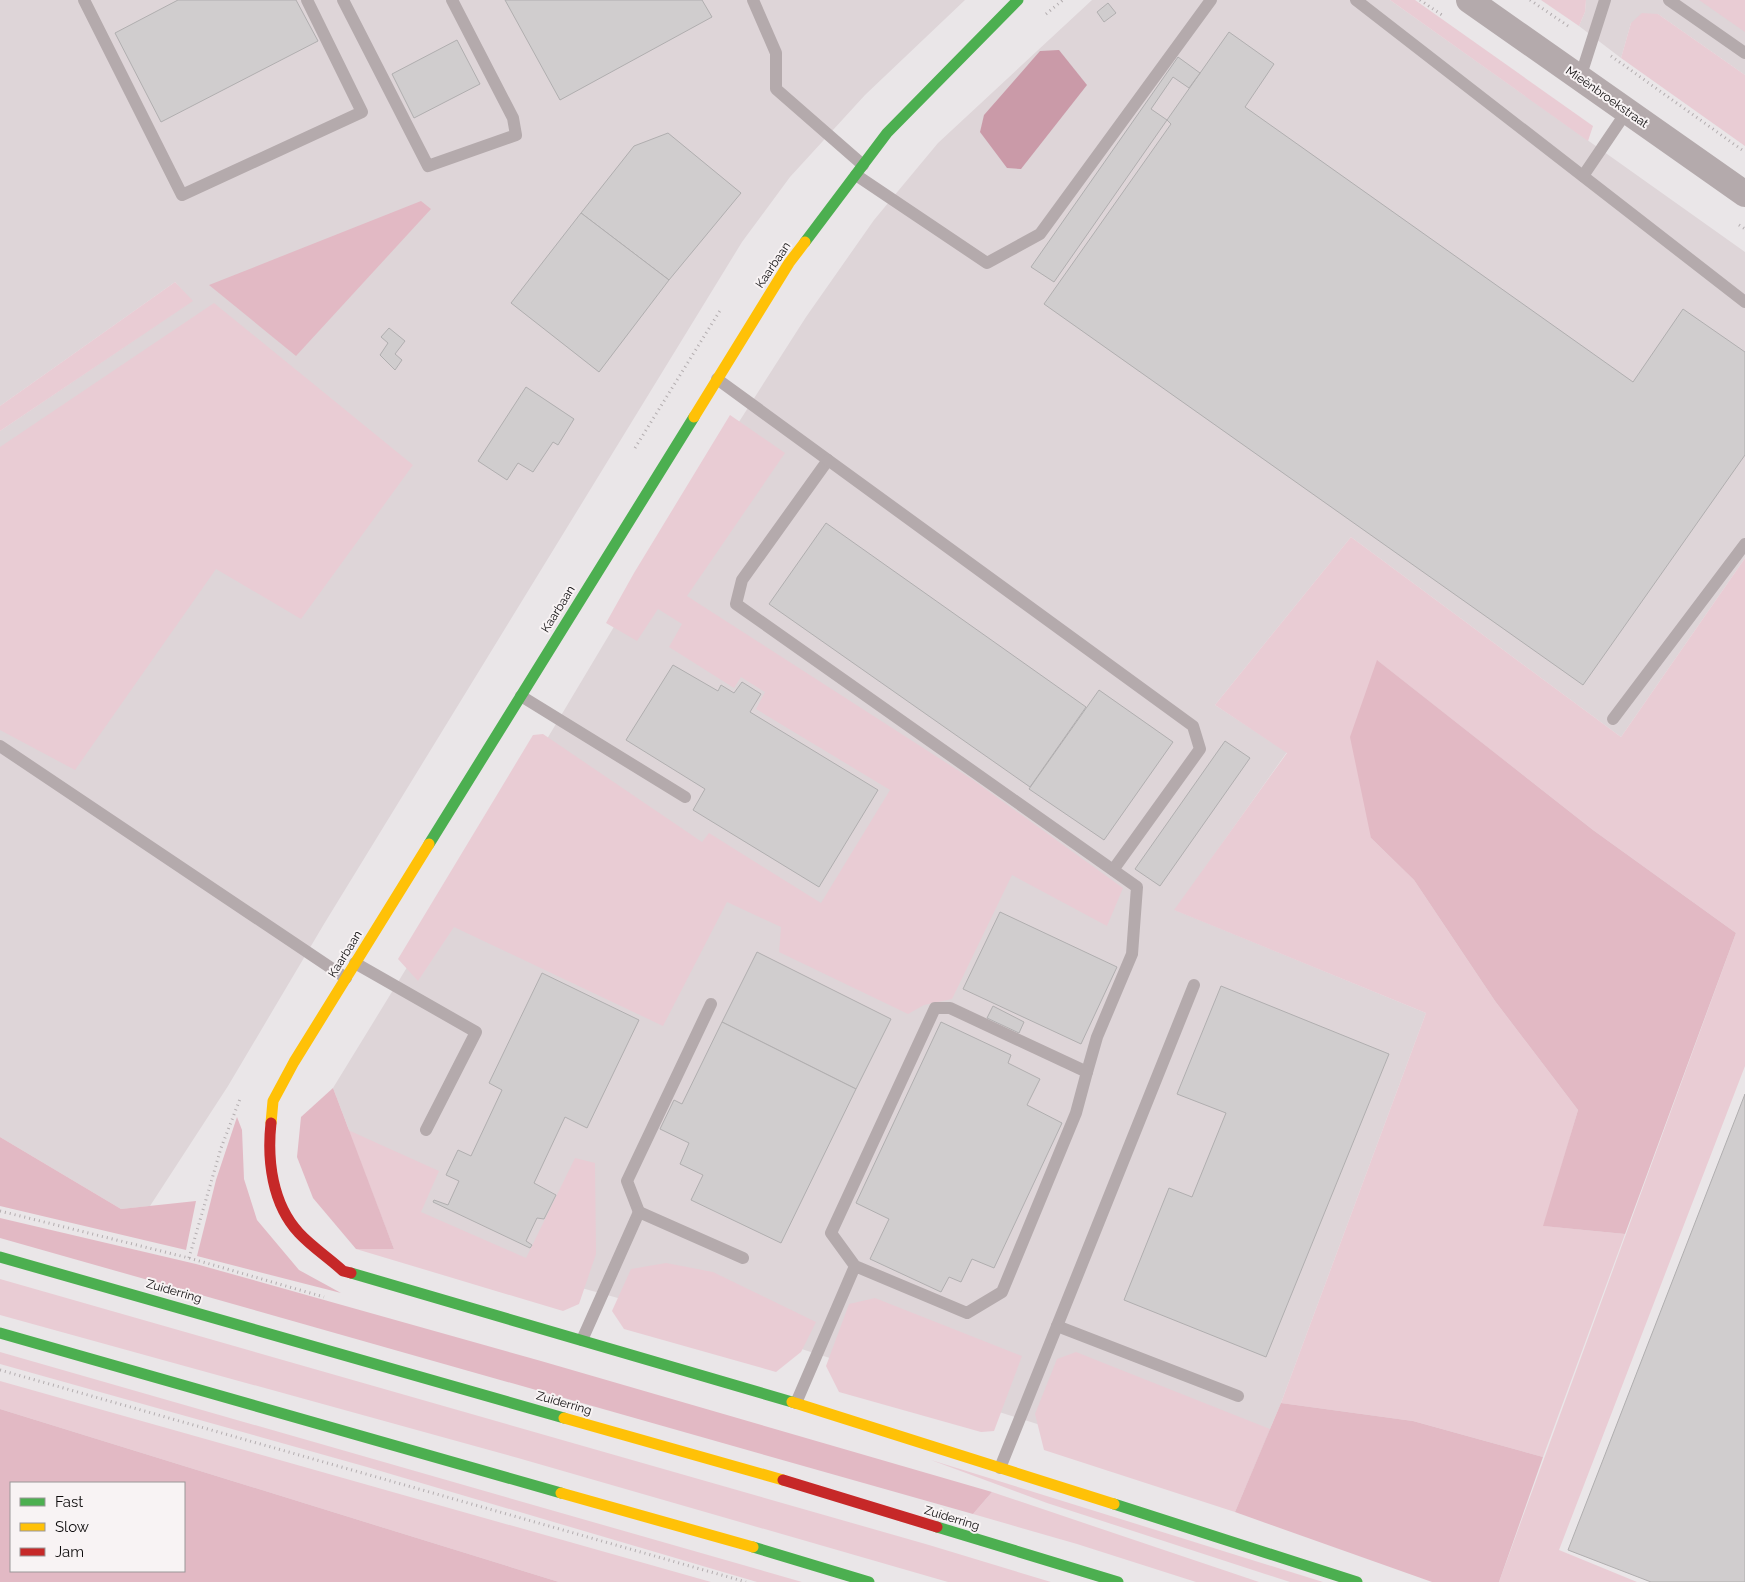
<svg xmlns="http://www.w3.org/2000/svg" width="1745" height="1582" viewBox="0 0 1745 1582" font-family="Raleway,sans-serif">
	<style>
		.built { fill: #ded5d8 }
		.green { fill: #e9ccd4 }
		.forest { fill: #e2b9c4; fill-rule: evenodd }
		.water { fill: #ca9aa8 }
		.building { fill: #d0cdce; stroke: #b0aeaf }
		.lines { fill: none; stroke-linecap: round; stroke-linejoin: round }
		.path { stroke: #b3adaf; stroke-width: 3; stroke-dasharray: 1 4; stroke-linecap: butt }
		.lane { stroke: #b4aaac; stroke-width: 12 }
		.street { stroke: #b4aaac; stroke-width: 26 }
		.fast { stroke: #4caf50; stroke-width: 11 }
		.slow { stroke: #ffc107; stroke-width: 11 }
		.jam { stroke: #c62828; stroke-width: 11 }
		.labels { text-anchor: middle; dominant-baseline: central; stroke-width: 4; stroke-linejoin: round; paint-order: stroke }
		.street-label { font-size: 12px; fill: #0e0c0d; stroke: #f8f3f4 }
	</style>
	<rect width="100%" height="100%" fill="#eae6e8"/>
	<!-- built -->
	<g class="built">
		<polygon points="0,0 965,0 865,95 790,177 742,242 324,924 228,1086 150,1206 121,1209 0,1137 0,431 192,301 175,282 0,406"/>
		<polygon points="1092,0 1390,0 1745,252 1745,558 1621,737 1351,537 1215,705 1287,752 1175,910 1426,1013 1281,1403 1244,1490 789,1345 389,1235 333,1088 544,744 698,486 806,317 874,220 938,143"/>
		<polygon points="1586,0 1745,0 1745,75 1658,14 1631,23 1621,58 1579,26 1585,12"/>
	</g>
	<!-- green -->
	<g class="green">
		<polygon points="1390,0 1415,0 1593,126 1588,141"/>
		<polygon points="1541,0 1586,0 1585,12 1579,26"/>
		<polygon points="1699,0 1745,0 1745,32"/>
		<polygon points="1642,13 1658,14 1745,75 1745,146 1621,58 1631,23"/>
		<polygon points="175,282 193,301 0,431 0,406"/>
		<polygon points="214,303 413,465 301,619 216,569 75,770 0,730 0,447"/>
		<polygon points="730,415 785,453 687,596 973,780 1123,888 1107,926 1012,875 952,999 924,1005 908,1014 779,952 781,927 727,902 663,1026 454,927 418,981 398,959 533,735 543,734 702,842 709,833 821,903 890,790 756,709 765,692 741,677 734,688 669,647 682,624 658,609 637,641 606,623 634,573"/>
		<polygon points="1351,537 1621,737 1745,558 1745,1066 1559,1550 1637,1582 1499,1582 1736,933 1593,830 1378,661 1371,838 1414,880 1495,1001 1578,1110 1544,1226 1625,1234 1543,1457 1413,1421 1281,1403 1426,1013 1174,910 1287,753 1215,705"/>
		<polygon points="348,1130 439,1171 421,1212 526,1258 575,1158 595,1163 596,1254 579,1304 563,1311 356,1249 394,1249"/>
		<polygon points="666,1263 713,1272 816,1322 801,1352 776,1372 624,1329 612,1311 631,1269"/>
		<polygon points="0,1279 929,1545 1051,1582 948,1582 518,1458 0,1315"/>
		<polygon points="875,1298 1022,1356 994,1431 981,1432 839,1392 826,1366 849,1304"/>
		<polygon points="0,1352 802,1582 757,1582 367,1467 0,1364"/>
		<polygon points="1076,1352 1270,1429 1235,1512 1044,1450 1035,1414 1057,1359"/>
		<polygon points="0,1381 711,1582 559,1582 0,1409"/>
		<polygon points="931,1460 1323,1582 1290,1582 1047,1503"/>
		<polygon points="992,1492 1259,1582 1196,1582 1077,1544 973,1514"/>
	</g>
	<!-- forest -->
	<g class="forest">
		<polygon points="421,201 431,209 296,356 209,285"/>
		<polygon points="1377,660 1593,830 1736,933 1625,1234 1543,1226 1578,1110 1495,1001 1414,880 1371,838 1350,737"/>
		<polygon points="333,1088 394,1249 356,1249 313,1198 297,1157 301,1117"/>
		<polygon points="237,1117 242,1130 244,1179 257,1220 299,1270 341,1293 197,1256 216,1180"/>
		<polygon points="0,1137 121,1209 196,1201 186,1250 0,1206"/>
		<polygon points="0,1218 196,1264 541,1361 992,1492 973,1514 0,1238"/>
		<polygon points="1281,1403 1413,1421 1543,1457 1499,1582 1432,1582 1235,1512"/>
		<path d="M0,1409L559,1582H0ZM11,1483H184V1571H11Z"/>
	</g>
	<!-- water -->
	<polygon class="water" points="1059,50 1087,85 1021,169 1007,168 980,132 984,115 1040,51"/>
	<!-- building -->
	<g class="building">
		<polygon points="178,0 296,0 318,41 161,122 115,33"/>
		<polygon points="505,0 702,0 712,17 560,100"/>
		<polygon points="1108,3 1116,13 1104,22 1097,12"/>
		<polygon points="1229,32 1274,64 1245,107 1633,382 1683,309 1745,352 1745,455 1583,685 1044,304 1171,124 1167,120"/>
		<polygon points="457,40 480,84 414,118 392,74"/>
		<polygon points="1178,57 1200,73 1189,88 1173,77 1151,109 1167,120 1054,282 1031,267"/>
		<polygon points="668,133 741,193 669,280 581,213 634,146"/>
		<polygon points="581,213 669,280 599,372 511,303"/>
		<polygon points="389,328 405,341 395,354 402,360 395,370 380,355 388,343 381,337"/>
		<polygon points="526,387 574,419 558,445 553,442 533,472 518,463 507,480 478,461"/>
		<polygon points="826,523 1086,707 1030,787 769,604"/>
		<polygon points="673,665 718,691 721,685 734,693 742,682 761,694 750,712 878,790 819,887 693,810 705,789 626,740"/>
		<polygon points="1099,690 1173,742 1104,840 1029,789"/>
		<polygon points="1225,741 1250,758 1160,886 1135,869"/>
		<polygon points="1000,912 1117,967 1081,1044 963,989"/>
		<polygon points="757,952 891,1019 856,1089 722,1022"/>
		<polygon points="542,973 639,1020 587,1128 565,1117 534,1183 556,1195 544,1219 537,1218 526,1241 532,1245 530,1248 433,1202 434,1200 448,1205 459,1181 446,1175 458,1150 471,1156 502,1090 489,1083"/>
		<polygon points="1221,986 1389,1054 1266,1357 1124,1300 1169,1188 1192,1197 1226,1113 1177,1094"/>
		<polygon points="993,1006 1024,1022 1019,1033 987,1018"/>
		<polygon points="722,1022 856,1089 781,1243 691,1200 703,1175 680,1164 689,1143 660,1129 674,1100 682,1104"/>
		<polygon points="941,1022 1011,1055 1008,1063 1040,1079 1027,1105 1062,1123 994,1268 972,1259 961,1282 949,1277 941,1292 870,1259 889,1219 856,1203"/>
		<polygon points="1745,1094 1745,1582 1651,1582 1568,1550"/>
	</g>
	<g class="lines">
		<!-- path -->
		<g class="path">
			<polyline points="1420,0 1442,15"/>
			<polyline points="1530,0 1571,28"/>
			<polyline points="1046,14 1063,0"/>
			<polyline points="1611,56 1745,152"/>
			<polyline points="1739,225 1745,229"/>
			<polyline points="635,448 721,309"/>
			<polyline points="0,1211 189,1258 324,1297"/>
			<polyline points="189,1258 221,1148 240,1099"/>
			<polyline points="0,1370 746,1582"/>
		</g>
		<!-- lane -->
		<g class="lane">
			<polyline points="84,0 182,195 362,112 307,0"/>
			<polyline points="343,0 428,166 516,135 513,118 452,0"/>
			<polyline points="753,0 776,53 776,89 863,165"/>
			<polyline points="1356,0 1745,302"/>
			<polyline points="1669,0 1745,53"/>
			<polyline points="1580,78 1605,0"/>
			<polyline points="856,175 987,263 1040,234 1211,0"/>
			<polyline points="1583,176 1627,111"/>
			<polyline points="717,379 828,460 742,580 736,604 1137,887 1132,954 1097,1037 1087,1072"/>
			<polyline points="828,460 1193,726 1200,749 1113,870"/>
			<polyline points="521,696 685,797"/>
			<polyline points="1613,719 1745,544"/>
			<polyline points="0,746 346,978"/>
			<polyline points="355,963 476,1032 426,1130"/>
			<polyline points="639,1212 627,1181 711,1004"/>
			<polyline points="1057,1326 1238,1396"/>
			<polyline points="582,1340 639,1212 743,1258"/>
			<polyline points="796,1403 855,1266 967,1313 1002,1292 1076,1113 1087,1072 950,1008 935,1008 831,1233 855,1266"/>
			<polyline points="1000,1468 1194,985"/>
		</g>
		<!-- street -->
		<polyline class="street" points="1469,0 1745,194"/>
		<!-- fast -->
		<g class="fast">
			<polyline points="805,242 887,133 1018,0"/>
			<polyline points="429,844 694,417"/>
			<polyline points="0,1257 564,1418"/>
			<polyline points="351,1273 792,1402"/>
			<polyline points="0,1333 561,1493"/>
			<polyline points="1114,1504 1357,1582"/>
			<polyline points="937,1527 1118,1582"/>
			<polyline points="753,1547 869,1582"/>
		</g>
		<!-- slow -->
		<g class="slow">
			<polyline points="694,417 789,263 805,242"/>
			<polyline points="271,1123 273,1101 294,1062 429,844"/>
			<polyline points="792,1402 1114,1504"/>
			<polyline points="564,1418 783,1480"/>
			<polyline points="561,1493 753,1547"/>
		</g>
		<!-- jam -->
		<g class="jam">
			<path d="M271,1123C267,1160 272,1204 299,1233C312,1247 329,1258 343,1271L351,1273"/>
			<polyline points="783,1480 937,1527"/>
		</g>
	</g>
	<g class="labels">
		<!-- street labels -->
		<g class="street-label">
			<text transform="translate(1607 97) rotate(35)">Mieënbroekstraat</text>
			<text transform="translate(773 265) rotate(-56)">Kaarbaan</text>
			<text transform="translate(558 609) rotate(-58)">Kaarbaan</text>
			<text transform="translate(345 954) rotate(-58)">Kaarbaan</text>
			<text transform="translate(174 1291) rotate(16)">Zuiderring</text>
			<text transform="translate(564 1403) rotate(16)">Zuiderring</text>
			<text transform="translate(952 1518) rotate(17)">Zuiderring</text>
		</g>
	</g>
	<!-- legend -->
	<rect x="10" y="1482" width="175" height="90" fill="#f8f3f4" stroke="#9a9798"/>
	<rect x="20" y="1498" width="25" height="8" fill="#4caf50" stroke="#9a9798"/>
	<text x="55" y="1507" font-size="15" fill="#0e0c0d">Fast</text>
	<rect x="20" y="1523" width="25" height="8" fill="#ffc107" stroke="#9a9798"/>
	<text x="55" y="1532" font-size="15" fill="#0e0c0d">Slow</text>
	<rect x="20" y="1548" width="25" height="8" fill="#c62828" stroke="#9a9798"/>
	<text x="55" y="1557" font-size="15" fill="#0e0c0d">Jam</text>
</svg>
